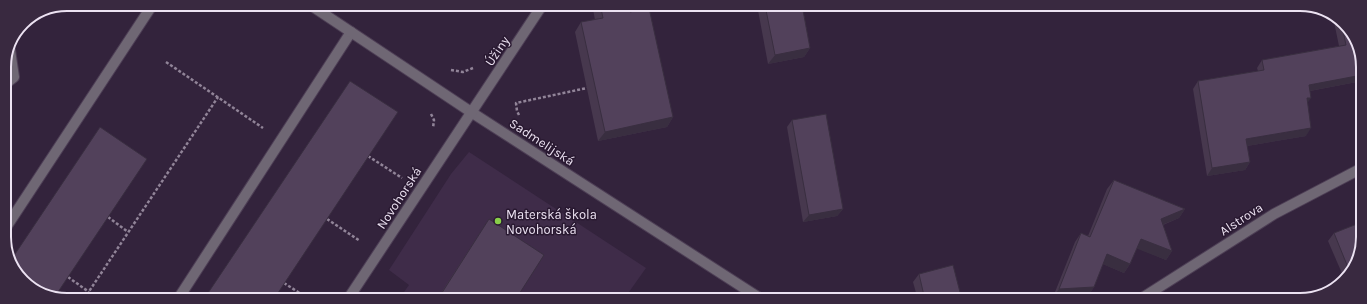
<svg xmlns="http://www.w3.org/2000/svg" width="1367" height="304" viewBox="0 0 1367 304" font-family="Karla,sans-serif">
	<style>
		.built { fill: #3f2c49 }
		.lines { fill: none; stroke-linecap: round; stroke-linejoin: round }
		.lane-casing { stroke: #4d3e55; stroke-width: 12 }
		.street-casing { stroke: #4d3e55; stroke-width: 12 }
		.path { stroke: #918498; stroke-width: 2.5; stroke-dasharray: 3 2; stroke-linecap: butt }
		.lane { stroke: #6f6774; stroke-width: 10 }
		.street { stroke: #6f6774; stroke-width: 10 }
		.wall { fill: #47384e }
		.shaded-wall { fill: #392e40 }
		.building { fill: #52415b; stroke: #392e40 }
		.poi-dot { fill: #88cf49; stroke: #291931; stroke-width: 1.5 }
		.labels { text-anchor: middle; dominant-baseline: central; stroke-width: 3; stroke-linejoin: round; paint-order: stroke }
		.street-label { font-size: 13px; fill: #ece2f2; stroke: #291931 }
		.poi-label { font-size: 13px; fill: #ece2f2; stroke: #291931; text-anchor: start }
		.rim { fill: none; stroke: #ece2f2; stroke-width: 2 }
	</style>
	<rect width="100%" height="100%" fill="#33233c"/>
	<!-- built -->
	<polygon class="built" points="469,152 646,268 624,299 399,299 409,285 389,270 451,174"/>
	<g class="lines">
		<defs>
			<g id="lane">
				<polyline points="4,85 14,77 10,50"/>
				<polyline points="5,229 153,4"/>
				<polyline points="178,299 351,32"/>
			</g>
			<g id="street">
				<polyline points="309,4 471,112 761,299"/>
				<polyline points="348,299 543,4"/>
				<polyline points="1139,300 1274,214 1362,168"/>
			</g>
		</defs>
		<!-- lane casing -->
		<use href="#lane" class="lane-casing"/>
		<!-- street casing -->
		<use href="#street" class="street-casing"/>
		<!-- path -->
		<g class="path">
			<polyline points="277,4 287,11"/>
			<polyline points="166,62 263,128"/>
			<polyline points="451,70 463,72 473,68"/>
			<polyline points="431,114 434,120 433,128"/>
			<polyline points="519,115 517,111 516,103 587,88"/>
			<polyline points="368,156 402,178"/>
			<polyline points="108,217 128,232"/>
			<polyline points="327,219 360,241"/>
			<polyline points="68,277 89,292"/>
			<polyline points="284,283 309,299"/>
			<polyline points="84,299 218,97"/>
		</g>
		<!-- lane -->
		<use href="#lane" class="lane"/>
		<!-- street -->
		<use href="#street" class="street"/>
	</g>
	<!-- wall -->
	<g class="wall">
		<polygon points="592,4 629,5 630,12 673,117 667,127 598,141 575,32 581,22 595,20"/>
		<polygon points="757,5 802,5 810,48 804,57 768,64"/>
		<polygon points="1333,17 1344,22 1362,55 1362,81 1310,91 1307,103 1306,136 1247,146 1250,162 1245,170 1207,176 1193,89 1198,81 1258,71 1257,68 1262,60 1339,46"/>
		<polygon points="792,120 843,209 837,216 803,222 787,127"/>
		<polygon points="1114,180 1185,209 1179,218 1163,225 1172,251 1166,260 1137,248 1130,264 1124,273 1103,264 1094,287 1088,296 1053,297 1075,242 1081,233 1088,236 1107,189"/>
		<polygon points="489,219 516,299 437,299 483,228"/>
		<polygon points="1334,233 1362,249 1344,278 1328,241"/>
		<polygon points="919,274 962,300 918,300 913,282"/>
	</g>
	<!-- shaded-wall -->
	<g class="shaded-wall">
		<polygon points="739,5 747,5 738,6"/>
		<polygon points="810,48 804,57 768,64 775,55"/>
		<polygon points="1362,75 1362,81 1304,92 1309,85"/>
		<polygon points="1307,98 1311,98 1306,105"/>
		<polygon points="673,117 667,127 598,141 605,132"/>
		<polygon points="1311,128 1306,136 1241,147 1246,139"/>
		<polygon points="1250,162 1245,170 1207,176 1212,168"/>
		<polygon points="843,209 837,216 803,222 809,215"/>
		<polygon points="1185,209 1179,218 1154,228 1161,219"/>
		<polygon points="1141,239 1172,251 1166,260 1135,248"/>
		<polygon points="1107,254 1130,264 1124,273 1100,263"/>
		<polygon points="1094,287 1088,296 1053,297 1059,289"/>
	</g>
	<!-- building -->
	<g class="building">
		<polygon points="600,4 629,5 630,12 649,8 673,117 605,132 581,22 603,18"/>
		<polygon points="765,5 802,5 810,48 775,55"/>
		<polygon points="1341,21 1344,22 1362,55 1362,75 1309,85 1311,98 1307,98 1311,128 1246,139 1250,162 1212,168 1198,81 1264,70 1262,60 1346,45"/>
		<polygon points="350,81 398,112 274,299 204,299"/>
		<polygon points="826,114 843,209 809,215 792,120"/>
		<polygon points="100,127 147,159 54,298 23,282 11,260"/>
		<polygon points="1114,180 1185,209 1161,219 1172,251 1141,239 1130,264 1107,254 1094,287 1059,289 1081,233 1090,237"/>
		<polygon points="489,219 544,255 516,299 438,299"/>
		<polygon points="1362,222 1362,249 1349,270 1334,233"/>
		<polygon points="953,265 962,300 925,300 919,274"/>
	</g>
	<!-- markers -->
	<circle class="poi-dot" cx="498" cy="221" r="4"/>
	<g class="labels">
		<!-- street labels -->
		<g class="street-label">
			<text transform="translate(497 51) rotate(-56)">Úžiny</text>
			<text transform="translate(542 142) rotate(33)">Sadmelijská</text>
			<text transform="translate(399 198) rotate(-57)">Novohorská</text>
			<text transform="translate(1241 219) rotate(-33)">Alstrova</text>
		</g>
		<!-- poi labels -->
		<g class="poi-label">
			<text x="506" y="214">Materská škola<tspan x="506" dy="15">Novohorská</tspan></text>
		</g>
	</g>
	<!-- crop -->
	<path d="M0 0H1367V304H0ZM67 11H1300A56 56 0 0 1 1356 67V237A56 56 0 0 1 1300 293H67A56 56 0 0 1 11 237V67A56 56 0 0 1 67 11Z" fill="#392940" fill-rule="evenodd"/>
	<path class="rim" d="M67 11H1300A56 56 0 0 1 1356 67V237A56 56 0 0 1 1300 293H67A56 56 0 0 1 11 237V67A56 56 0 0 1 67 11Z"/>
</svg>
